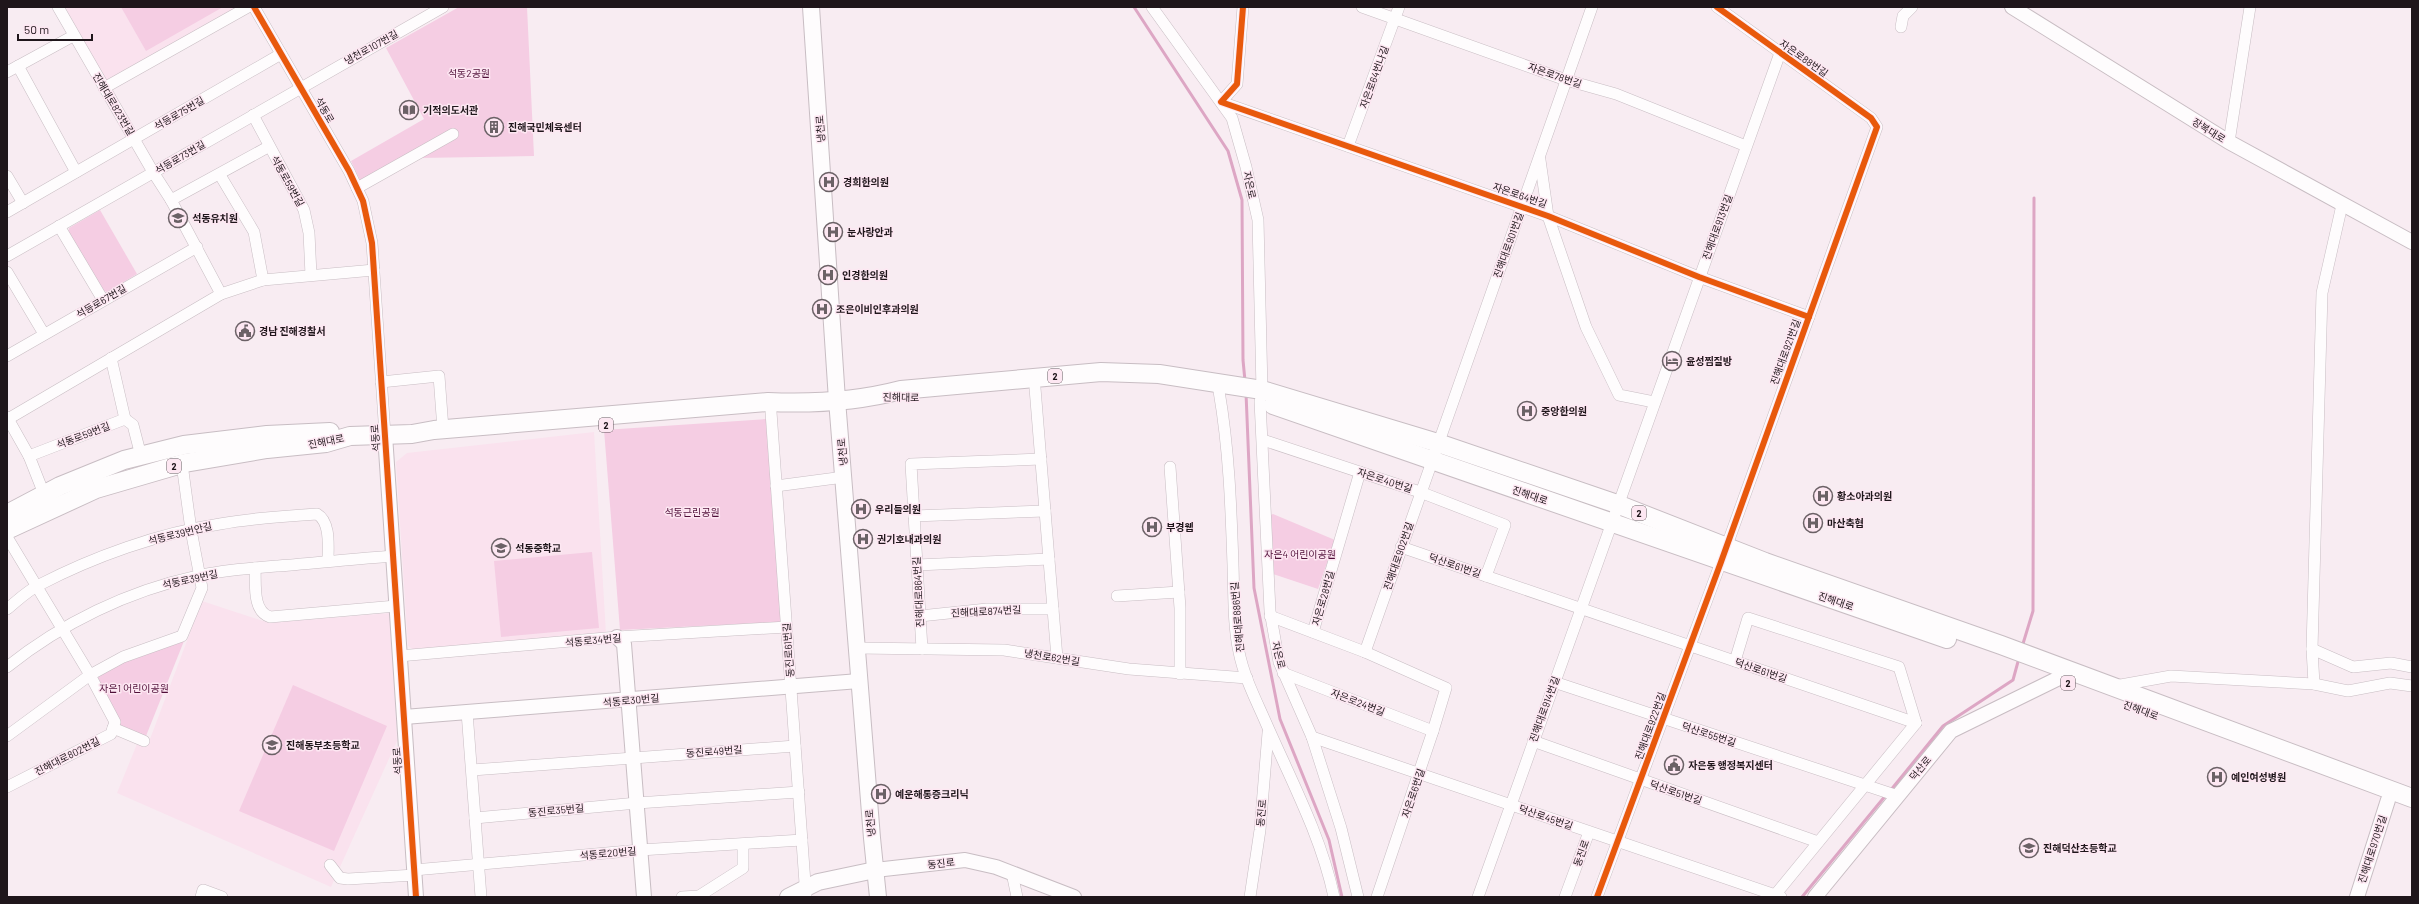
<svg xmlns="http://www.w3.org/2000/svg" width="2419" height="904" viewBox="0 0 2419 904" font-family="Barlow,'Noto Sans KR',sans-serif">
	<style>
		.built { fill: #fae2ee }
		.green { fill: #f5cde3 }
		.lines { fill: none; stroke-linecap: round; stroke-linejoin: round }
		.stream { stroke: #dda6c4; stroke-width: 3 }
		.minor-casing { stroke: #c8bdc3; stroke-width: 12 }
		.tertiary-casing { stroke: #c8bdc3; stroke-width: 16 }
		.secondary-casing { stroke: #c8bdc3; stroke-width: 18 }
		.primary-casing { stroke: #c8bdc3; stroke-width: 20 }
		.minor { stroke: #fefcfd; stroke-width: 11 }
		.tertiary { stroke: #fefcfd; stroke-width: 14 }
		.secondary { stroke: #fefcfd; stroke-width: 16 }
		.primary { stroke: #fefcfd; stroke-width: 18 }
		.cycleway-casing { stroke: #fde7f2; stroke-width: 8 }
		.cycleway { stroke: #e8590c; stroke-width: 6 }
		.labels { text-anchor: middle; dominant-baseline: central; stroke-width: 3; stroke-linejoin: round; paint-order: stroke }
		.shield { fill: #fde7f2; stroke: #62555c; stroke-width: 1 }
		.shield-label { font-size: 9px; font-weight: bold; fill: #1f161b }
		.street-label { font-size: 10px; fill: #1f161b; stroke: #fde7f2 }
		.park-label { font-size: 10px; fill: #500f39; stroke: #fde7f2 }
		.poi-label { font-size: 10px; font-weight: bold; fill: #1f161b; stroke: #fde7f2; text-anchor: start }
	</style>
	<rect width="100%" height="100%" fill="#f8ecf2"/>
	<!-- built -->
	<g class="built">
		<polygon points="65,7 239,7 105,82"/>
		<polygon points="594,432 606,634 414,650 408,646 396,462 407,453"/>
		<polygon points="202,601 269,623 390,613 397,741 331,887 117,793 137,744 147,747"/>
	</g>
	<!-- green -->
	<g class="green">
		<polygon points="121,7 223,7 146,51"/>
		<polygon points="459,7 527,7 534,156 419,158 361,182 351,161 424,119 386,48"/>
		<polygon points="100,210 137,274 107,292 101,290 68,234 69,228"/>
		<polygon points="766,419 781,622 620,630 604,430"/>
		<polygon points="1273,514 1335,540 1318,589 1273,574 1271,515"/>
		<polygon points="592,552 599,628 501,637 494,561"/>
		<polygon points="181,639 184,641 146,736 120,726 95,675 124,660"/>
		<polygon points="293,685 387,726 334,851 239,811"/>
	</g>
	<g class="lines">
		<!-- stream -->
		<g class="stream">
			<polyline points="1134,7 1228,151 1242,200 1243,360 1245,381"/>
			<polyline points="1246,393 1254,588 1280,719 1329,840 1342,897"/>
			<polyline points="2022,647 2033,611 2034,198"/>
			<polyline points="1890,791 1943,726 2013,680 2019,658"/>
			<polyline points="1802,897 1886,795"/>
		</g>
		<defs>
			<g id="minor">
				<polyline points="58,7 153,172 171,200 221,294"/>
				<polyline points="254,7 349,171 363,201 372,243 385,435"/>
				<polyline points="1152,7 1232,118 1246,167 1258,220 1262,390"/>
				<polyline points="1243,7 1237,84 1221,102 1548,216 1699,277 1809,317"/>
				<polyline points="1362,7 1566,80 1616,94 1746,146"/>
				<polyline points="1901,27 1903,16 1912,7"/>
				<polyline points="18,66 76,172"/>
				<polyline points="7,72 73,36"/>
				<polyline points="104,88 248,7"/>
				<polyline points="253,115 304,210 309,233 311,275"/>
				<polyline points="2229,142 2250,7"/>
				<polyline points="1348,146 1399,7"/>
				<polyline points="1540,160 1548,216 1586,327 1619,395 1654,402"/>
				<polyline points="220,175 254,232 263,280"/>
				<polyline points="7,176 23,203"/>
				<polyline points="357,188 453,134"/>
				<polyline points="171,200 268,147"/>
				<polyline points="7,212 281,54"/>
				<polyline points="59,226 103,300"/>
				<polyline points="7,256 443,7"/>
				<polyline points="7,272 44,334"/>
				<polyline points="7,356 197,247"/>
				<polyline points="111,358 125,419"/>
				<polyline points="381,382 439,376 443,429"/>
				<polyline points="1035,388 1057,658"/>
				<path d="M1219,391C1229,449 1231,506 1233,565C1234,594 1233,625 1239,652C1244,677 1256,700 1266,723C1291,780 1321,836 1334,897"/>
				<polyline points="1260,401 1270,611 1279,662 1312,737 1341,828 1358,897"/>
				<polyline points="771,412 806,897"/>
				<polyline points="7,417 29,456 44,494"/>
				<polyline points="8,419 221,294 263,280 374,270"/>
				<polyline points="125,419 133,425 141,456"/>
				<polyline points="1263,440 1420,492 1505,525 1486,576"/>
				<polyline points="29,456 125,419"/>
				<polyline points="1170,467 1180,608 1180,674"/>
				<polyline points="776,486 844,477"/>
				<polyline points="914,516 1045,511"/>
				<polyline points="7,537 90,675 115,722 111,734 7,787"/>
				<polyline points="1401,547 1916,723"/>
				<polyline points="917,565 1049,559"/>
				<path d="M255,568C256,584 252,611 270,617L396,606"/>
				<polyline points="1117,596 1179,592"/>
				<path d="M7,609C17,601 27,591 39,585C93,557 159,533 220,524C252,518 284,516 317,514C331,522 328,547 328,561"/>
				<polyline points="920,616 987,609 1053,609"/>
				<polyline points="1270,616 1365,652 1446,688 1433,731 1377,897"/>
				<polyline points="1313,632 1360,472"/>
				<polyline points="857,648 1004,650 1129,669 1247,678"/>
				<polyline points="922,649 911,464 1041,459"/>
				<polyline points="2312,649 2353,667 2391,663 2412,667"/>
				<polyline points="1365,652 1592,7"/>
				<polyline points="399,656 617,637 787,627"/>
				<polyline points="1735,661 1748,618 1899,667 1916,723"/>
				<path d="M7,667C62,623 128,591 197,576C223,570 251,568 278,566C316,563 354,559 393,556"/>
				<polyline points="1283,673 1433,731"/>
				<polyline points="1554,682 1898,796"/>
				<polyline points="2314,684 2312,649 2322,293 2342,205"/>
				<polyline points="2115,686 2171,676 2314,684 2348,691 2390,683 2412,686"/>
				<polyline points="467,712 481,897"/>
				<polyline points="113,728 144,741"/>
				<polyline points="7,736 90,675 123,657 182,636 202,588 191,530 182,464"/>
				<polyline points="1312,737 1781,897"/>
				<polyline points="1533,741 1818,842"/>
				<polyline points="472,770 795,746"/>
				<polyline points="475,818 637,803 799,792"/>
				<polyline points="330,865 340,878 348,879 415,875"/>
				<polyline points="414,870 640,850 802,840"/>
				<polyline points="1012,873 1017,897"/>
				<polyline points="1775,895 1916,723"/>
				<polyline points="201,897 203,890 222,897"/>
				<polyline points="682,897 699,896 743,868 743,844"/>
				<polyline points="1250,897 1260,830 1268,733"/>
				<polyline points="1478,897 1780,53"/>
				<polyline points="1565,897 1589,832"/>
				<polyline points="1597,897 1721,562 1877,127 1871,118 1717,7"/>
			</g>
			<g id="tertiary">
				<polyline points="2012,7 2229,142 2412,242"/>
				<polyline points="385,435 416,897"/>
				<polyline points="617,637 624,644 644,897"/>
				<polyline points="404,717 859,681"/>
				<polyline points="875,870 965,860 996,867 1074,897"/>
				<polyline points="1815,897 1951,731 2057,679"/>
				<polyline points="2357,897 2388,800"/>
			</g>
			<g id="secondary">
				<polyline points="811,7 837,400 872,838 878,897"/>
				<polyline points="788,897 818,882 875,870"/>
			</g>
			<g id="primary">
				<polyline points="1273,405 1947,639"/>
				<polyline points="7,514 60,486 124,460 184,445 267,435 330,432"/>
				<path d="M7,530L96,489L185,463L267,449L326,443L350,436L412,434L434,430L768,402C812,404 859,401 901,390L1101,372L1159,374L1262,390L1438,443L1617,504L1765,562L2001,645L2412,798"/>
			</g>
		</defs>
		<!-- minor casing -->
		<use href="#minor" class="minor-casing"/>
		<!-- tertiary casing -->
		<use href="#tertiary" class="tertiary-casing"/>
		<!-- secondary casing -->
		<use href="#secondary" class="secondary-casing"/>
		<!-- primary casing -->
		<use href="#primary" class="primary-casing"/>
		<!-- minor -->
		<use href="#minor" class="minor"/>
		<!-- tertiary -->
		<use href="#tertiary" class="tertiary"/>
		<!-- secondary -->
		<use href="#secondary" class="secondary"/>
		<!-- primary -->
		<use href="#primary" class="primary"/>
		<defs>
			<g id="cycleway">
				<polyline points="254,7 349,171 363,201 372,243 416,897"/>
				<polyline points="1243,7 1237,84 1221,102 1548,216 1699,277 1809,317"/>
				<polyline points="1597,897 1721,562 1877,127 1871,118 1717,7"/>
			</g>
		</defs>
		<!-- cycleway casing -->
		<use href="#cycleway" class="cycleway-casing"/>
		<!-- cycleway -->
		<use href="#cycleway" class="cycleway"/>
	</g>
	<!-- icons -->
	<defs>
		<symbol id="library-ring" viewBox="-11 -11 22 22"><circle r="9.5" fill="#fde7f2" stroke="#6b6166" stroke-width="1.5"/><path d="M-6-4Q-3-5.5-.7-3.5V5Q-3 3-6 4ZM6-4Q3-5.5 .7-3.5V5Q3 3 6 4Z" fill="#6b6166"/></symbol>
		<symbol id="building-ring" viewBox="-11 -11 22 22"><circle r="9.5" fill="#fde7f2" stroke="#6b6166" stroke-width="1.5"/><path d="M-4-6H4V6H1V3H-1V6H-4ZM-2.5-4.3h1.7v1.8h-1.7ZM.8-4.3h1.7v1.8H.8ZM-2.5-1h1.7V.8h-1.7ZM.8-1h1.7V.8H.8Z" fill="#6b6166"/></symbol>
		<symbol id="hospital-ring" viewBox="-11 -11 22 22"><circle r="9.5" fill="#fde7f2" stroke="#6b6166" stroke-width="1.5"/><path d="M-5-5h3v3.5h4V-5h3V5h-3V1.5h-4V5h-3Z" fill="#6b6166"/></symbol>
		<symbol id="school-ring" viewBox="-11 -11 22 22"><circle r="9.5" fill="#fde7f2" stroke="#6b6166" stroke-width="1.5"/><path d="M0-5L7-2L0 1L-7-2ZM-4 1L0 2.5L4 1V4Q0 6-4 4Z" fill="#6b6166"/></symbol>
		<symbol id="civic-ring" viewBox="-11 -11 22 22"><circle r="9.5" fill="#fde7f2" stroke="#6b6166" stroke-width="1.5"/><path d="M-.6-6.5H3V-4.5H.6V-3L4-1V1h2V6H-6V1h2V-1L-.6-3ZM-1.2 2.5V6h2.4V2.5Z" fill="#6b6166"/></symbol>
		<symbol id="hotel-ring" viewBox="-11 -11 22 22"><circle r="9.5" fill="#fde7f2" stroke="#6b6166" stroke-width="1.5"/><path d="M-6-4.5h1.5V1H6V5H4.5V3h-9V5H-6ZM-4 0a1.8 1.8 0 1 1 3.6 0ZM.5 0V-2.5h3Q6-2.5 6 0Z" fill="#6b6166"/></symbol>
	</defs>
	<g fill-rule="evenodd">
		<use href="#library-ring" x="398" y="99" width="22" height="22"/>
		<use href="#building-ring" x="483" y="116" width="22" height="22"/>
		<use href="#hospital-ring" x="818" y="171" width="22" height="22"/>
		<use href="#school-ring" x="167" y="207" width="22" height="22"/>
		<use href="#hospital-ring" x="822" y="221" width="22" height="22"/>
		<use href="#hospital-ring" x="817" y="264" width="22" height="22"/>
		<use href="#hospital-ring" x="811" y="298" width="22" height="22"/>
		<use href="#civic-ring" x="234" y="320" width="22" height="22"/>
		<use href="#hotel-ring" x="1661" y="350" width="22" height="22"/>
		<use href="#hospital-ring" x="1516" y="400" width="22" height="22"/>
		<use href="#hospital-ring" x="1812" y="485" width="22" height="22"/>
		<use href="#hospital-ring" x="850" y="498" width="22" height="22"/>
		<use href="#hospital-ring" x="1802" y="512" width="22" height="22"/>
		<use href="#hospital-ring" x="1141" y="516" width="22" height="22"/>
		<use href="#hospital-ring" x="852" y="528" width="22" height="22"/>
		<use href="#school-ring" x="490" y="537" width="22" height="22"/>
		<use href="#school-ring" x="261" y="734" width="22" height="22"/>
		<use href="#civic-ring" x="1663" y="754" width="22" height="22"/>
		<use href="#hospital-ring" x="2206" y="766" width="22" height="22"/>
		<use href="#hospital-ring" x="870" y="783" width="22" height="22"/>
		<use href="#school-ring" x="2018" y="837" width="22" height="22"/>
	</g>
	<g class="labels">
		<!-- shield labels -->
		<g class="shield">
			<rect x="1048" y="369" width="14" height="14" rx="3"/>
			<rect x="599" y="418" width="14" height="14" rx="3"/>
			<rect x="167" y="459" width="14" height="14" rx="3"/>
			<rect x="1632" y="506" width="14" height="14" rx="3"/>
			<rect x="2061" y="676" width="14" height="14" rx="3"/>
		</g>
		<g class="shield-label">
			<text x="1055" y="376">2</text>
			<text x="606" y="425">2</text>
			<text x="174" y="466">2</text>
			<text x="1639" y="513">2</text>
			<text x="2068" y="683">2</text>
		</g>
		<!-- street labels -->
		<g class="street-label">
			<text transform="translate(371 47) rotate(-29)">냉천로107번길</text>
			<text transform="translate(1804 58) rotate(35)">자은로88번길</text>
			<text transform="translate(1555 75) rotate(19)">자은로78번길</text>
			<text transform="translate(1374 77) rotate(-70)">자은로64번나길</text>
			<text transform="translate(114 104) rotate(59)">진해대로823번길</text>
			<text transform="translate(325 110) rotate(60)">석동로</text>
			<text transform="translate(179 113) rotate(-30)">석동로75번길</text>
			<text transform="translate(820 129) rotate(-94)">냉천로</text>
			<text transform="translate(2209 130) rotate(32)">장복대로</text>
			<text transform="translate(180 157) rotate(-30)">석동로73번길</text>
			<text transform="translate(288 181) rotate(61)">석동로59번길</text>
			<text transform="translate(1250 185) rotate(78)">자은로</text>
			<text transform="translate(1520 195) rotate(19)">자은로64번길</text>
			<text transform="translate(1717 227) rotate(-70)">진해대로913번길</text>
			<text transform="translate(1508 245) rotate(-70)">진해대로901번길</text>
			<text transform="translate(101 301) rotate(-30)">석동로67번길</text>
			<text transform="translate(1785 352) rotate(-70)">진해대로921번길</text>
			<text transform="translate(901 397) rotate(1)">진해대로</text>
			<text transform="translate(83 435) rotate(-21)">석동로59번길</text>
			<text transform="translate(375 438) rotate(-94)">석동로</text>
			<text transform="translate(326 441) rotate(-11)">진해대로</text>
			<text transform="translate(842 452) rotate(-95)">냉천로</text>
			<text transform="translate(1385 480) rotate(18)">자은로40번길</text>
			<text transform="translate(1530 495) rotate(19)">진해대로</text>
			<text transform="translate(180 533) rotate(-14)">석동로39번안길</text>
			<text transform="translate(1398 556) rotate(-71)">진해대로902번길</text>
			<text transform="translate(1455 565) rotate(19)">덕산로61번길</text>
			<text transform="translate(190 579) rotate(-12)">석동로39번길</text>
			<text transform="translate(918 592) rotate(-93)">진해대로864번길</text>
			<text transform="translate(1323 598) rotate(-74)">자은로28번길</text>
			<text transform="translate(1836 601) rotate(19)">진해대로</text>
			<text transform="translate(986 611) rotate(-3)">진해대로874번길</text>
			<text transform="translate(1237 617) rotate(-95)">진해대로886번길</text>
			<text transform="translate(593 640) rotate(-5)">석동로34번길</text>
			<text transform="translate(788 650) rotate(-94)">동진로61번길</text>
			<text transform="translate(1279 655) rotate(76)">자은로</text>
			<text transform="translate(1052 657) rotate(9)">냉천로62번길</text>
			<text transform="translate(1761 670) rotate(19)">덕산로61번길</text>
			<text transform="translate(631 700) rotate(-5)">석동로30번길</text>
			<text transform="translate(1358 702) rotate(21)">자은로24번길</text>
			<text transform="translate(1544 709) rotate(-70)">진해대로914번길</text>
			<text transform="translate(2141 710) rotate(20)">진해대로</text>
			<text transform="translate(1650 726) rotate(-70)">진해대로922번길</text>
			<text transform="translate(1709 734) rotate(18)">덕산로55번길</text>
			<text transform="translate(714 751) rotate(-4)">동진로49번길</text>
			<text transform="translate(67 756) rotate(-27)">진해대로802번길</text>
			<text transform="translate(397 761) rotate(-94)">석동로</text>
			<text transform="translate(1920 768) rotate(-50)">덕산로</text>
			<text transform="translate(1676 792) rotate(19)">덕산로51번길</text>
			<text transform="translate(1413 793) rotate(-71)">자은로6번길</text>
			<text transform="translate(556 810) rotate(-5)">동진로35번길</text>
			<text transform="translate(1261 813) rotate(-85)">동진로</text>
			<text transform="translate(1546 817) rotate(19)">덕산로45번길</text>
			<text transform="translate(870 823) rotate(-95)">냉천로</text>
			<text transform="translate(2372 849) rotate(-72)">진해대로970번길</text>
			<text transform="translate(608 853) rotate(-5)">석동로20번길</text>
			<text transform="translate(1581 853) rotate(-70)">동진로</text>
			<text transform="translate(941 863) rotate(-6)">동진로</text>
		</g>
		<!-- park labels -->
		<g class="park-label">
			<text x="469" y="73">석동2공원</text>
			<text x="692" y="512">석동근린공원</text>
			<text x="1300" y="554">자은4 어린이공원</text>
			<text x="134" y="688">자은1 어린이공원</text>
		</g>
		<!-- poi labels -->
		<g class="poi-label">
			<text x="423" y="110">기적의도서관</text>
			<text x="508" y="127">진해국민체육센터</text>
			<text x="843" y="182">경희한의원</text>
			<text x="192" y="218">석동유치원</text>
			<text x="847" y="232">눈사랑안과</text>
			<text x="842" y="275">인경한의원</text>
			<text x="836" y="309">조은이비인후과의원</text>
			<text x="259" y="331">경남 진해경찰서</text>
			<text x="1686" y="361">윤성찜질방</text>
			<text x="1541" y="411">중앙한의원</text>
			<text x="1837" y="496">황소아과의원</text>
			<text x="875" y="509">우리들의원</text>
			<text x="1827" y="523">마산축협</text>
			<text x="1166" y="527">부경웹</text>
			<text x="877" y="539">권기호내과의원</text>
			<text x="515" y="548">석동중학교</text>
			<text x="286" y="745">진해동부초등학교</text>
			<text x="1688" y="765">자은동 행정복지센터</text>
			<text x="2231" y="777">예인여성병원</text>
			<text x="895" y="794">예운해통증크리닉</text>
			<text x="2043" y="848">진해덕산초등학교</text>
		</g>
	</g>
	<!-- border -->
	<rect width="2419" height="904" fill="none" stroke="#1f161b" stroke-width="16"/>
	<!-- scale -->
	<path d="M18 34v6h74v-6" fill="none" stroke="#1f161b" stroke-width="2"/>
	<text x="24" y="34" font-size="12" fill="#1f161b" stroke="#fde7f2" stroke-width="3" paint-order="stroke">50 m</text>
</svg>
